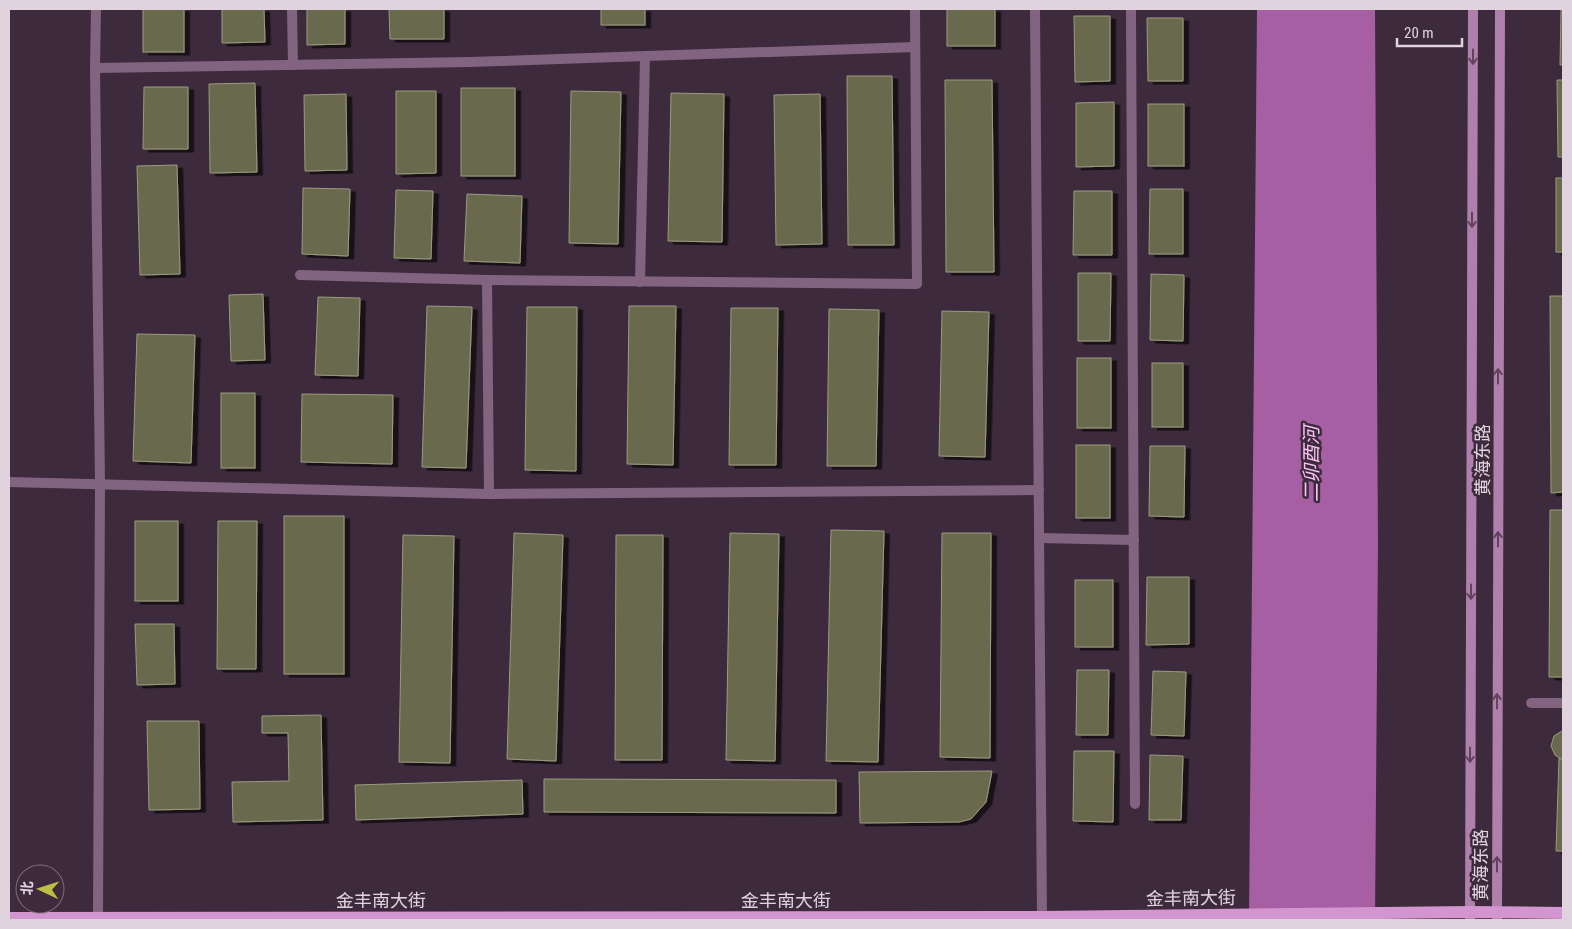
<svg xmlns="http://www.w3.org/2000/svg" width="1572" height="929" viewBox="0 0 1572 929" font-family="'Roboto Condensed','Noto Sans SC',sans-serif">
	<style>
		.water { fill: #a55fa2 }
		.building { fill: #68694d; stroke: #9b9c7f; filter: url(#shadow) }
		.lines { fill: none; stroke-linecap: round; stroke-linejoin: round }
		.minor { stroke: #836480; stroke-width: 10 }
		.tertiary { stroke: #836480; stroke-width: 10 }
		.secondary { stroke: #b080ad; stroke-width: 10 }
		.primary { stroke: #d395cf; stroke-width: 12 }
		.oneway { stroke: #60445e }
		.labels { text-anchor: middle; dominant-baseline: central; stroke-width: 5; stroke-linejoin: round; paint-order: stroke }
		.street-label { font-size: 18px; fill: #e0d3de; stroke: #3d2a3c }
		.water-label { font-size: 19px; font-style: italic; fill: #fcc3f8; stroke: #3d2a3c }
	</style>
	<defs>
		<filter id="shadow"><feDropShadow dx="5.5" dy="3" stdDeviation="0" flood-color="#0009"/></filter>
	</defs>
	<rect width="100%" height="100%" fill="#3d2a3c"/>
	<!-- water -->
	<polygon class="water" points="1257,9 1375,9 1378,545 1375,920 1249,920"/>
	<!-- building -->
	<g class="building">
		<rect x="143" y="9" width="41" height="43"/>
		<polygon points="222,9 264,9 265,42 222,43"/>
		<polygon points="307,9 345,9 345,44 307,45"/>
		<polygon points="389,9 444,9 444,39 390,39"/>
		<rect x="601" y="9" width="44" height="16"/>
		<rect x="947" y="9" width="48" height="37"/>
		<polygon points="1561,9 1563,9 1563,65 1560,65"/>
		<polygon points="1074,16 1110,16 1110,81 1075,82"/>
		<polygon points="1147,18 1183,18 1183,81 1148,81"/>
		<polygon points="847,76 892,76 894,245 848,245"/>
		<polygon points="945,80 992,80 994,272 946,272"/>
		<polygon points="1557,80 1563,80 1563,157 1558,157"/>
		<polygon points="255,83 257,172 210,173 209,84"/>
		<polygon points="144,87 188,87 188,149 143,149"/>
		<rect x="461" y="88" width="54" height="88"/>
		<polygon points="396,91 436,91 436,173 396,174"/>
		<polygon points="571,91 621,92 618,244 569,243"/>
		<polygon points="671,93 724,94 722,242 668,241"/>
		<polygon points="346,94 347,170 305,171 304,95"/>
		<polygon points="820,94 822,244 776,245 774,95"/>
		<polygon points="1114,102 1114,166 1076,167 1076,103"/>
		<rect x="1148" y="104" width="36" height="62"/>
		<polygon points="177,165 180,274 140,275 137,166"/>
		<rect x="1556" y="178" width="7" height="74"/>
		<polygon points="303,188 350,189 348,256 302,254"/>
		<polygon points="1150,189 1183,189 1183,254 1149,254"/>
		<polygon points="396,190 433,191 431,259 394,258"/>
		<polygon points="1074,191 1112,191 1112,255 1073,255"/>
		<polygon points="467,194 522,196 520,263 464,261"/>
		<polygon points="1078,273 1111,273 1110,341 1078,341"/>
		<polygon points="1151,274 1184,275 1183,341 1150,340"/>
		<polygon points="263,294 265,360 231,361 229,295"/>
		<polygon points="1550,296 1563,296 1563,492 1551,493"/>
		<polygon points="318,297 360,298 358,376 315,375"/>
		<polygon points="427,306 472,307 466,468 422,467"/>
		<polygon points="629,306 676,306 673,465 627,464"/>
		<polygon points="527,307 577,307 576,471 525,470"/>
		<polygon points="731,308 778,308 776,465 729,465"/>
		<polygon points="829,309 879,310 876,466 827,466"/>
		<polygon points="942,311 989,312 985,457 939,456"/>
		<polygon points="137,334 195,335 191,463 133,461"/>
		<rect x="1077" y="358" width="34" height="70"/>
		<rect x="1152" y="363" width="31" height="64"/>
		<rect x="221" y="393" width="34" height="75"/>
		<polygon points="302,394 393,395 392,464 301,462"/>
		<rect x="1076" y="445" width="34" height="73"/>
		<polygon points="1150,446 1185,446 1184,517 1149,516"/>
		<polygon points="1550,510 1563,510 1563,677 1549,677"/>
		<rect x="284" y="516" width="60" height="158"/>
		<rect x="135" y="521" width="43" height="80"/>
		<polygon points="218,521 257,521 256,669 217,669"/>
		<polygon points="831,530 884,531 878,762 826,761"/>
		<polygon points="514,533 563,535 556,761 507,759"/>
		<polygon points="730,533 779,534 775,761 726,760"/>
		<polygon points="942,533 991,533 990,758 940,757"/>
		<polygon points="403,535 454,536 450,763 399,762"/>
		<polygon points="616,535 663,535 662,760 615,760"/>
		<polygon points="1147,577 1189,577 1189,644 1146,645"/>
		<rect x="1075" y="580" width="38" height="67"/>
		<polygon points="135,624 174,624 175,684 137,685"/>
		<polygon points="1077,670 1109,670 1108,735 1076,735"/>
		<polygon points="1153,671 1186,672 1184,736 1151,735"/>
		<polygon points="321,715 323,820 233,822 232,782 289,781 288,733 262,733 262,716"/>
		<polygon points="147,721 199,721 200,809 149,810"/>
		<polygon points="1562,731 1563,731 1563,760 1555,755 1551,746 1554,736"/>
		<polygon points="1074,751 1114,751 1113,822 1073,821"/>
		<polygon points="1150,755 1183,756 1181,820 1149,820"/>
		<polygon points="1559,758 1563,760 1563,851 1556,851"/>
		<polygon points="992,771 986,802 971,819 959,822 860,823 859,772"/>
		<polygon points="544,779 836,780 836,813 544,812"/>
		<polygon points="522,780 523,814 356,820 355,785"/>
	</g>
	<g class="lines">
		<!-- minor -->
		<g class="minor">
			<polyline points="292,9 293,65"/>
			<polyline points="1131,9 1135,804"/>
			<polyline points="95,68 470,62 915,47"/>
			<polyline points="300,275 487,280 917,284 915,9"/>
			<polyline points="487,280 489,494"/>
			<polyline points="640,282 645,57"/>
			<polyline points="9,482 489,494 1039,490"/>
			<polyline points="1039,538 1134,540"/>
			<polyline points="1531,703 1563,703"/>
		</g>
		<!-- tertiary -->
		<g class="tertiary">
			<polyline points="96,9 95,68 100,483 98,920"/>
			<polyline points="1035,9 1042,920"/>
		</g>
		<!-- secondary -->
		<g class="secondary">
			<polyline points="1470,920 1473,9"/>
			<polyline points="1497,920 1500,9"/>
		</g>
		<!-- primary -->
		<polyline class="primary" points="9,918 1042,917 1470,912 1563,913"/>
	</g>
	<!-- one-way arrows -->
	<defs><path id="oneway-shaft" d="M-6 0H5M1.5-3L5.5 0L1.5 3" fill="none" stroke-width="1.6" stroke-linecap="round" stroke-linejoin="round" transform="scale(1.25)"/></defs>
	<g class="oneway">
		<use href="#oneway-shaft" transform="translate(1473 57) rotate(90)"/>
		<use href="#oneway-shaft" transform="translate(1472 220) rotate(90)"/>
		<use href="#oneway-shaft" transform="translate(1498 376) rotate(-90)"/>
		<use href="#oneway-shaft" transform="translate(1498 539) rotate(-90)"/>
		<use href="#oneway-shaft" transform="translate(1471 592) rotate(90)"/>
		<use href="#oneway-shaft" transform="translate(1497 701) rotate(-90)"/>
		<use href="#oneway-shaft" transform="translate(1470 755) rotate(90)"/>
		<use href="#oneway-shaft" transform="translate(1497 864) rotate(-90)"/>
	</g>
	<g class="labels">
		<!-- street labels -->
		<g class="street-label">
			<text transform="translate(1482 460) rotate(-90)">黄海东路</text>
			<text transform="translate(1480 865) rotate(-90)">黄海东路</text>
			<text transform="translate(1191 898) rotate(-1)">金丰南大街</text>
			<text x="381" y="900">金丰南大街</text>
			<text x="786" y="900">金丰南大街</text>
		</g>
		<!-- water labels -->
		<g class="water-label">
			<text transform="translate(1311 464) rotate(-90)">二卯酉河</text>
		</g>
	</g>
	<!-- border -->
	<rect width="1572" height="929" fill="none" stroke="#e0d3de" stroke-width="20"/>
	<!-- north arrow -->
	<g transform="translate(40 889) rotate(274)"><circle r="24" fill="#3d2a3c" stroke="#7e6e7d"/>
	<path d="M0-4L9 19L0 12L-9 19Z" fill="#bebe42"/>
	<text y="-8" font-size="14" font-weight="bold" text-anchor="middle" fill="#e0d3de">北</text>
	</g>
	<!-- scale -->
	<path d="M1397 38v8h65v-8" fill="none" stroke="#e0d3de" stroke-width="2.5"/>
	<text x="1404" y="38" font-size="15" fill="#e0d3de" stroke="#3d2a3c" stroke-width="4" paint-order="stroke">20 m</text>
</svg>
